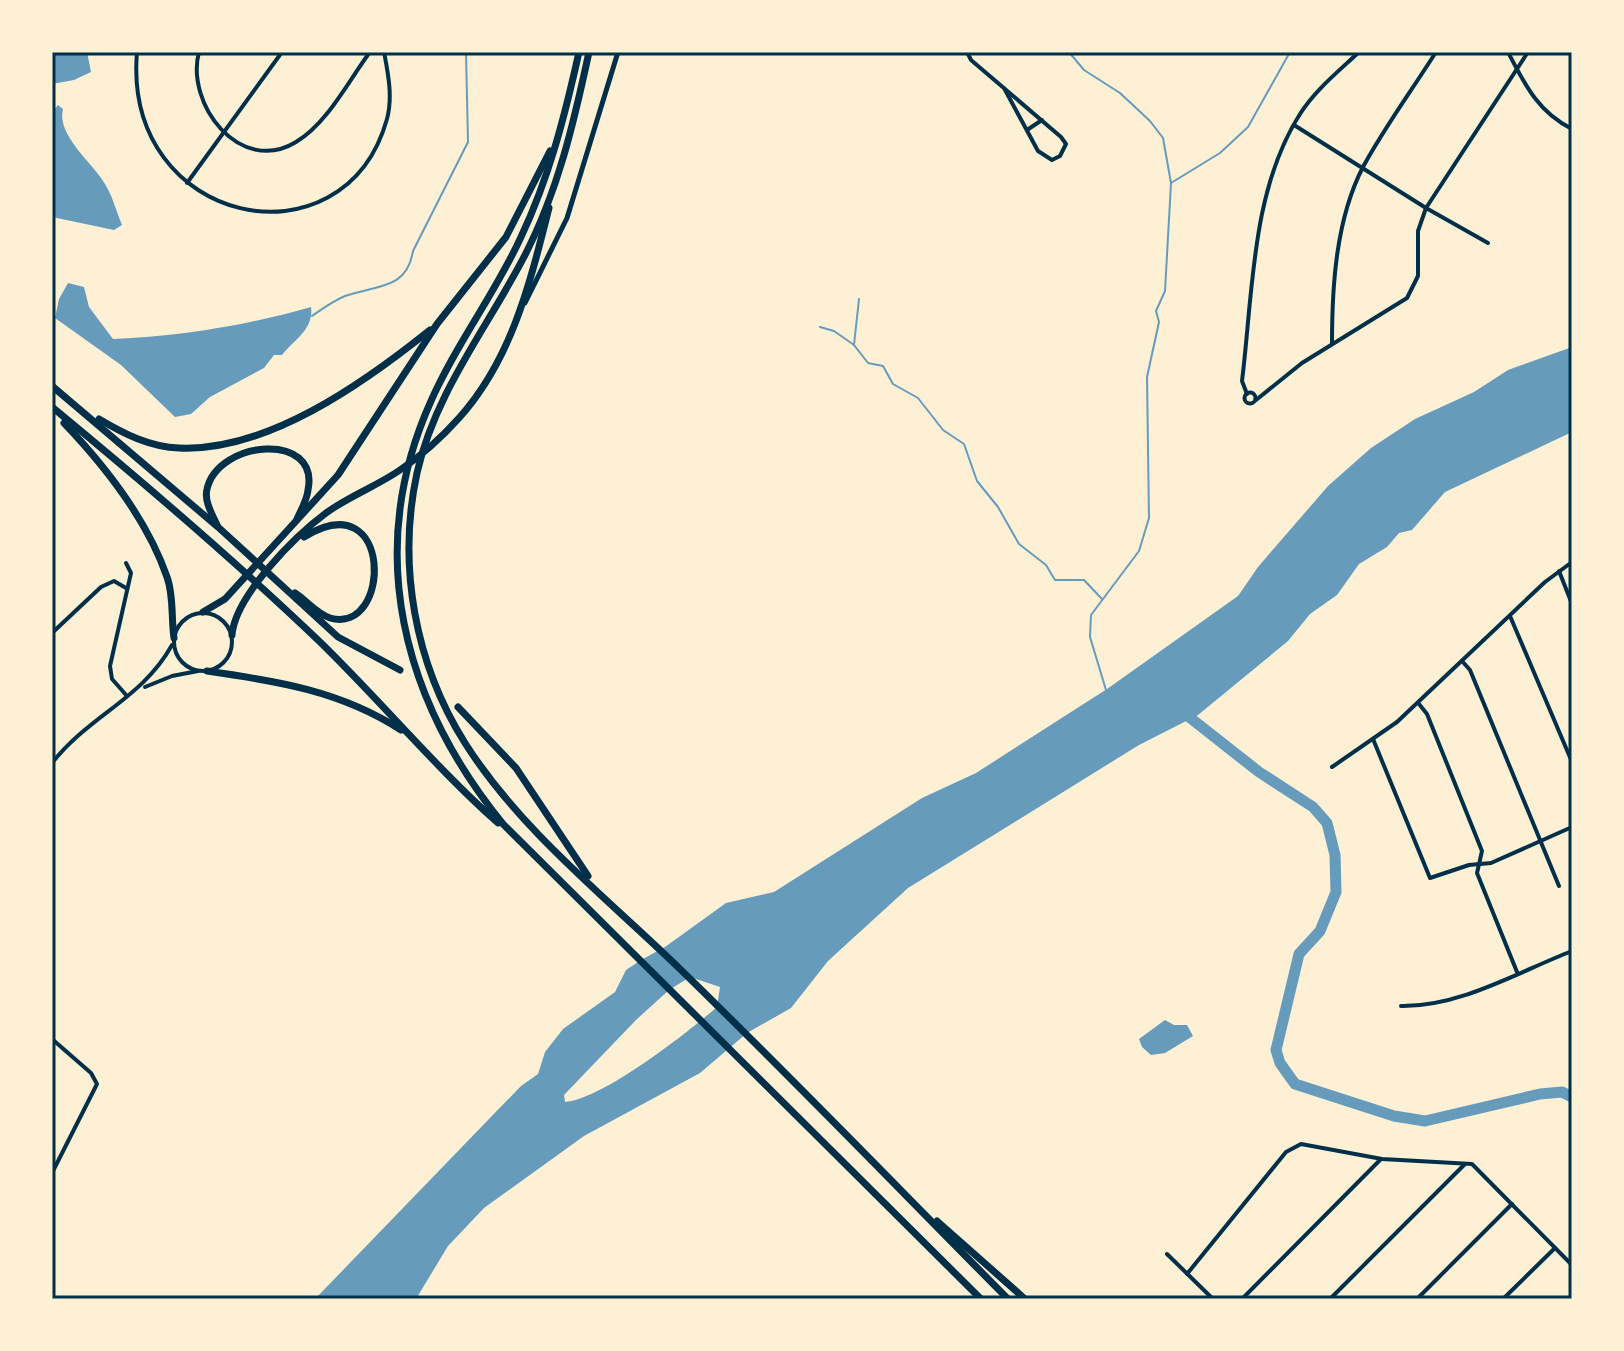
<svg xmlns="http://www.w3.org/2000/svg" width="1624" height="1351" viewBox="0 0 1624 1351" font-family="'Fira Sans Condensed',sans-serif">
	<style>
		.water { fill: #669bbc; fill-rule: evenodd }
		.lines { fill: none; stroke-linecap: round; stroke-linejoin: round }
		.stream { stroke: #669bbc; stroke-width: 2 }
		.river { stroke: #669bbc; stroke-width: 11 }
		.minor { stroke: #003049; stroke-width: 4 }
		.tertiary { stroke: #003049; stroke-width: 5 }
		.motorway { stroke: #003049; stroke-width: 7 }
		.neatline { fill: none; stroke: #003049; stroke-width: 3 }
	</style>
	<rect width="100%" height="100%" fill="#fdf0d5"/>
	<!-- water -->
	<g class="water">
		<polygon points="52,52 87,52 91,72 74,80 52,84"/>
		<path d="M58,105L63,109C56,135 93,163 105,184C113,197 116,211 122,225L114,230L52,217V112Z"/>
		<path d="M68,283L84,287L89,307L113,339C181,336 244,326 311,307C314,329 295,339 282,355H274L264,368L210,397L191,414L175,417L121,365L55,318L59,299Z"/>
		<path d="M1572,347V432L1445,492L1412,530L1399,533L1387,547L1359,564L1337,595L1310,614L1288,641L1198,715L1139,745L908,888L828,961L791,1008L747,1033L700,1073L584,1136L484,1208L448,1246L416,1299H315L521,1086L538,1074L545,1052L563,1029L615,992L626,970L641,960L665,947L726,903L774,892L922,798L976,773L1107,689L1238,596L1258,567L1328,486L1371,448L1415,419L1474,392L1508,370ZM690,977L720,987L717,1007C687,1033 603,1099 565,1102L564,1095L636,1020L669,990Z"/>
		<polygon points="1165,1020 1174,1025 1187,1025 1193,1036 1165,1053 1151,1055 1142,1047 1139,1039"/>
	</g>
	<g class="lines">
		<!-- stream -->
		<g class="stream">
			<polyline points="1069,52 1084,70 1120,93 1150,121 1163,138 1171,183 1165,291 1156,311 1159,322 1147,377 1149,518 1139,551 1091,615 1090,637 1106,690"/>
			<polyline points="1171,183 1220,153 1248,127 1290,52"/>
			<polyline points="859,299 854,345 868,363 883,366 893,384 918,398 943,430 964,444 977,481 998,507 1019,544 1046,565 1055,580 1084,580 1102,599"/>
			<path d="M312,316C322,309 333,301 345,296C376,285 407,290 413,251L468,142L466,52"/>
			<polyline points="820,327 834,331 854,345"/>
		</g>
		<!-- river -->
		<polyline class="river" points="1179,709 1259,772 1313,807 1327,823 1335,855 1336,892 1320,931 1299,954 1276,1050 1280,1063 1295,1084 1394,1116 1425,1121 1540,1094 1562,1092 1572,1097"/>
		<!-- minor -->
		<g class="minor">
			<path d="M137,52C122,226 344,272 387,119C393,97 388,73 384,52"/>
			<path d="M199,52C185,104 240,176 296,142C327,124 349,80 370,52"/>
			<polyline points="967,52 971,60 1061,137 1066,144 1060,156 1052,160 1038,151 1004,88"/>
			<path d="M1508,52C1525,85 1538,112 1572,129"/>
			<polyline points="1294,125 1426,208 1488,243"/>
			<polyline points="1027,130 1042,120"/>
			<polyline points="187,183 282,52"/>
			<path d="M1332,343C1332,286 1336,219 1363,167C1384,128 1412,90 1436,52"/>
			<circle cx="1250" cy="398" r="5.5"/>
			<path d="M1247,394L1242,381C1253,293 1251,191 1300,114C1315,90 1339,71 1359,52"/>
			<polyline points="1256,400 1302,363 1407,298 1418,276 1418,231 1426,208 1528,52"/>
			<polyline points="126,563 131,573 110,666 112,679 127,696"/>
			<polyline points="1559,571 1572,604"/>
			<circle cx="203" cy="642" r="29"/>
			<polyline points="1510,616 1572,762"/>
			<polyline points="52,633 101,587 114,581 126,588"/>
			<polyline points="1462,661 1470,670 1559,886"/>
			<polyline points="145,687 172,676 198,671"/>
			<polyline points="1419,704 1427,714 1482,851 1477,873 1517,972"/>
			<polyline points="1373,739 1430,878 1469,865 1491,863 1572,827"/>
			<path d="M52,763C91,714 142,699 172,645"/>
			<polyline points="1332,767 1397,722 1545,582 1572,562"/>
			<path d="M1401,1006C1460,1007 1518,972 1572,951"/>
			<polyline points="52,1039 91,1073 97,1084 52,1173"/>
			<polyline points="1167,1254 1213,1299"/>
			<polyline points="1187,1274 1286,1152 1301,1144 1382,1159 1472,1164 1572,1265"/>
			<polyline points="1242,1299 1381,1159"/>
			<polyline points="1330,1299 1464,1165"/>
			<polyline points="1417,1299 1512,1204"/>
			<polyline points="1503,1299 1555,1248"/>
		</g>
		<!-- tertiary -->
		<polyline class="tertiary" points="525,303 567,218 618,52"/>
		<!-- motorway -->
		<g class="motorway">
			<path d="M579,52C565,115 549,178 521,237C495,294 456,344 431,401C363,552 403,701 503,824L981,1299"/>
			<path d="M589,52C574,122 558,191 525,255C488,327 435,392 417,473C397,565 415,664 465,743C520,830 607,898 680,969C791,1077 899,1189 1008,1299"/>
			<polyline points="52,386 218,527 338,637 400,670"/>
			<path d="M52,407C143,482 233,559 318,640C380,700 434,766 498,823"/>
			<path d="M99,419C124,434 150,447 179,448C267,452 364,383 430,330"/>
			<path d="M64,423C105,466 147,519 167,577C174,596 171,618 174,638"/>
			<path d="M217,525C212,514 204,501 207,489C218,440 320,431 308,490C307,500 301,510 297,519"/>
			<path d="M295,593C306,600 317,614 330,618C392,636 394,481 304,537"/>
			<polyline points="203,612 225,599 338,475 437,324 506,237 550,151"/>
			<path d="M232,635C235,596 295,536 326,513C349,496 377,486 400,470C421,456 442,437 459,418C512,359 530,283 549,208"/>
			<path d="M207,671C277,681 341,691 401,730"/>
			<polyline points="458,707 516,768 588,876"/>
			<polyline points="937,1221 1025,1299"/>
		</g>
	</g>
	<!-- border -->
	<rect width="1624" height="1351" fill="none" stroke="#fdf0d5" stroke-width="108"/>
	<rect x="54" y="54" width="1516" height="1243" class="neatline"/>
</svg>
